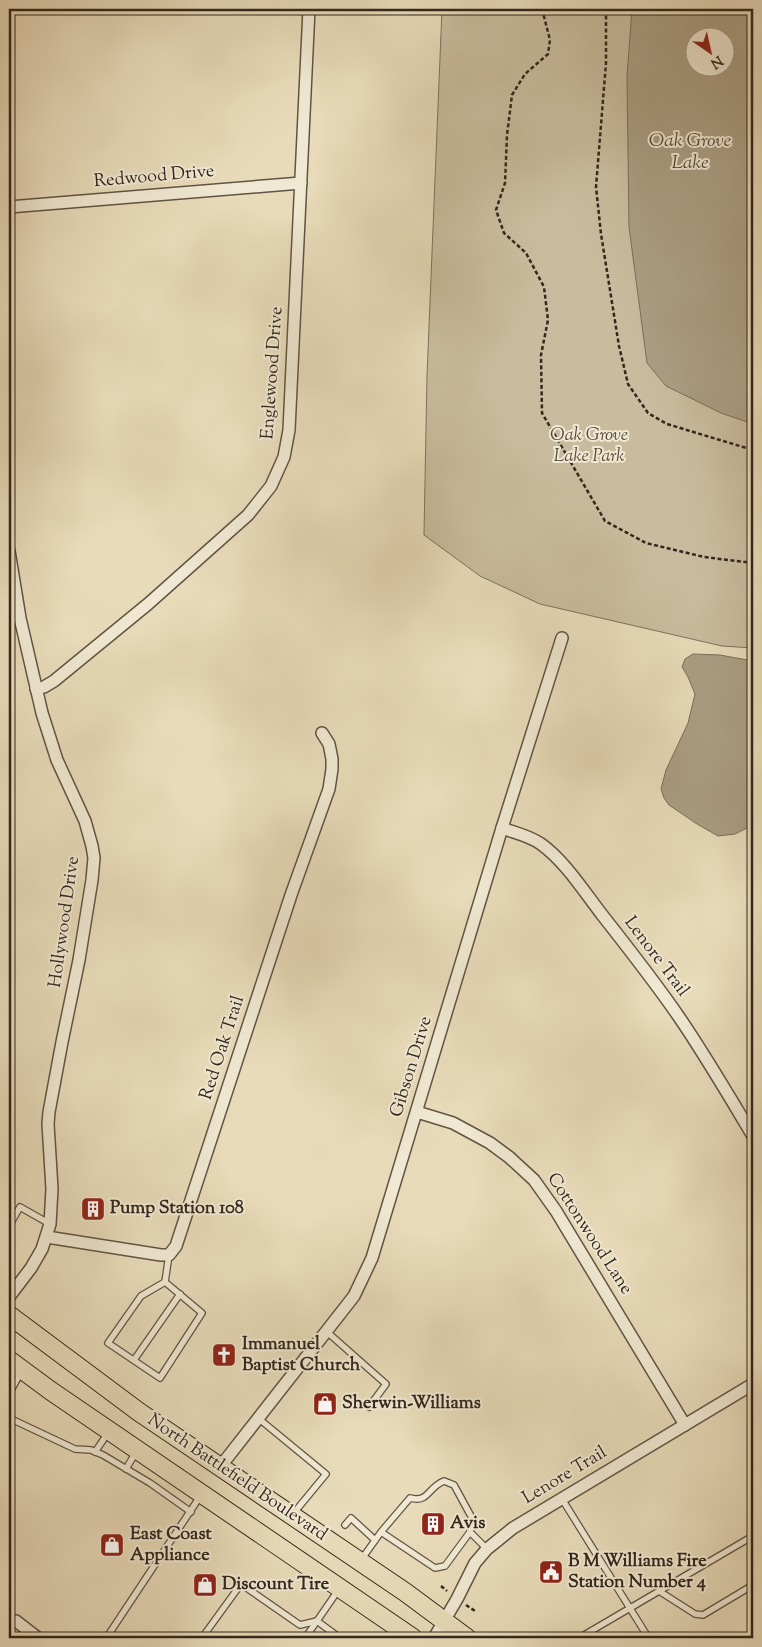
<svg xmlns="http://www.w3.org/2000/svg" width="762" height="1647" viewBox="0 0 762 1647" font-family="'Sorts Mill Goudy',serif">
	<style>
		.green { fill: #c9bc9e; stroke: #7e725e; fill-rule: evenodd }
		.water { fill: #ab9e84; stroke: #7b6e5b; fill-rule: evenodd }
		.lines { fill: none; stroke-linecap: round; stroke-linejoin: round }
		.service-casing { stroke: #615444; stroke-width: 8 }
		.minor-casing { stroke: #615444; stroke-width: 14 }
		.primary-casing { stroke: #34271d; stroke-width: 20 }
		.path { stroke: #34271d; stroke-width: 2.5; stroke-dasharray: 4 2.5; stroke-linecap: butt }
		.service { stroke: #f0e8d2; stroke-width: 5.5 }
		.minor { stroke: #f0e8d2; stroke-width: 11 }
		.primary { stroke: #e8dbb9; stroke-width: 18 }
		.labels { text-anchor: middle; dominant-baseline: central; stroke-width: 4; stroke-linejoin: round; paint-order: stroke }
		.street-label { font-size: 18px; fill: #34271d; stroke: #f0e8d2 }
		.park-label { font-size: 18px; font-style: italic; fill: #594c3d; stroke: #f0e8d2 }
		.poi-label { font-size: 18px; font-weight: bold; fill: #34271d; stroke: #f0e8d2; text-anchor: start }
		.water-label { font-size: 19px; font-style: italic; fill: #584b3c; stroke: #f0e8d2 }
	</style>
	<rect width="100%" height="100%" fill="#e8dbb9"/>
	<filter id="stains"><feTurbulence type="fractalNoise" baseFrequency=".004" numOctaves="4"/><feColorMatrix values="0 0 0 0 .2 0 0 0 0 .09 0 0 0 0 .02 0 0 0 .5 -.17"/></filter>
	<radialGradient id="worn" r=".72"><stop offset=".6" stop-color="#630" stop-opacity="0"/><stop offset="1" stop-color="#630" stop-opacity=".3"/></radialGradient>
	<!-- green -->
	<path class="green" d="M442,9H753V648L722,646L540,604L480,576L424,535L427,375ZM694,38H724V68H694Z"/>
	<!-- water -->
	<g class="water">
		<path d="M632,9H753V424L721,413L666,386L647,363L629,227L627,76ZM694,38H724V68H694Z"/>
		<polygon points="693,654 720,655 753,661 753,825 735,834 718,836 697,824 669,805 664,798 661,789 666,770 688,723 695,694 688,677 682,667 685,659"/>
	</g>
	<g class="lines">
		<defs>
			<g id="service">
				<polyline points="9,1226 20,1207 50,1224"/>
				<polygon points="165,1282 202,1313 160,1378 108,1343 141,1296"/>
				<polyline points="165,1282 169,1255"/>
				<polyline points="326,1331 386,1384 369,1407"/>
				<polyline points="134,1360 180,1294"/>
				<polyline points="9,1394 21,1372"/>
				<polyline points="9,1418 75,1449 91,1450 103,1455 150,1483 191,1512"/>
				<polyline points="258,1418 326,1474 293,1514"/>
				<polyline points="95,1452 108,1433"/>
				<polyline points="126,1469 136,1452"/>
				<polyline points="562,1499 646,1634 646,1638"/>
				<polyline points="345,1525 351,1518 375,1540"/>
				<polyline points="470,1532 487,1549"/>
				<path d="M361,1560L381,1532L435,1568L445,1566L470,1532L472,1518L454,1485L444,1481C428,1487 429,1503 410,1498L381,1532"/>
				<polyline points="339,1589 317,1621 340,1638"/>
				<polyline points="659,1591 695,1614 703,1615 753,1585"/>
				<polyline points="107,1637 201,1495"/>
				<polyline points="208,1638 204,1635 241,1584 300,1625 317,1621"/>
				<polyline points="305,1638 317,1621"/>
				<polyline points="579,1638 753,1536"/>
			</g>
			<g id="minor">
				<polyline points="9,207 301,183"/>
				<polyline points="9,551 20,618 42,713 57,760 85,821 92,846 94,858 92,880 79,960 62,1042 49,1112 48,1124 52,1189 50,1224 42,1249 31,1268 9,1297"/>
				<polyline points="36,689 44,687 54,681 148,604 248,515 271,486 284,457 289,430 309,9"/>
				<path d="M502,828C515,833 530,836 541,844C565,861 585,893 603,916C629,949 655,982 679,1017C705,1055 729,1096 753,1136"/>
				<polyline points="417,1112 453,1123 490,1143 509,1157 534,1180 556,1211 685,1425"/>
				<polyline points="47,1237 161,1255 169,1255 176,1246 291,895 329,789 332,769 332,759 329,744 322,733"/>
				<polyline points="220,1467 354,1296 372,1258 502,828 562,638"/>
				<polyline points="9,1621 16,1621 38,1638"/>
				<polyline points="434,1638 457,1599 475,1563 487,1549 513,1528 753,1384"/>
			</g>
			<g id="primary">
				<polyline points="9,1315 139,1412 405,1592 467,1638"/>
				<polyline points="9,1360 51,1391 413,1638"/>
			</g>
		</defs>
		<!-- service casing -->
		<use href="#service" class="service-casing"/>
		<!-- minor casing -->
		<use href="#minor" class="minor-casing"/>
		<!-- primary casing -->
		<use href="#primary" class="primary-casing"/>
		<!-- path -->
		<g class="path">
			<polyline points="542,9 550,40 548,54 525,74 512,95 507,135 505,183 496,210 504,233 526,253 544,287 548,320 541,355 542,413 605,521 646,543 704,557 753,563"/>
			<polyline points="606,9 606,63 596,187 601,234 619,346 628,384 648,413 667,424 753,450"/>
			<polyline points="441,1586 447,1591"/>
			<polyline points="466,1605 475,1611"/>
		</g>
		<!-- service -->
		<use href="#service" class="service"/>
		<!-- minor -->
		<use href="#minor" class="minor"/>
		<!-- primary -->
		<use href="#primary" class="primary"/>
	</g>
	<!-- icons -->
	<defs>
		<symbol id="building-square" viewBox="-11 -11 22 22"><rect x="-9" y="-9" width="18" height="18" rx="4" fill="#8f2418" stroke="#f0e8d2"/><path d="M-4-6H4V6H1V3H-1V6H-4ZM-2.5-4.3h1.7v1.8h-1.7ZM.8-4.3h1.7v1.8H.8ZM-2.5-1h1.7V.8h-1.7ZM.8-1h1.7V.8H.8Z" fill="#fff"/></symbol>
		<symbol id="church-square" viewBox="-11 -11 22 22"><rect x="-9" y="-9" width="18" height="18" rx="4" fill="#8f2418" stroke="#f0e8d2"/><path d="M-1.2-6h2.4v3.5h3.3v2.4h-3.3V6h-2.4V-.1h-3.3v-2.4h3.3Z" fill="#fff"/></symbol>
		<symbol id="shop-square" viewBox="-11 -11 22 22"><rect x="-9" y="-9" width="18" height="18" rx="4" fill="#8f2418" stroke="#f0e8d2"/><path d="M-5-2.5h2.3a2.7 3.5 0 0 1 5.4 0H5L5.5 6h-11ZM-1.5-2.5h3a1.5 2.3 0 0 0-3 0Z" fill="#fff"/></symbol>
		<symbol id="civic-square" viewBox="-11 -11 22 22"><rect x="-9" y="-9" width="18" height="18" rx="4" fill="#8f2418" stroke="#f0e8d2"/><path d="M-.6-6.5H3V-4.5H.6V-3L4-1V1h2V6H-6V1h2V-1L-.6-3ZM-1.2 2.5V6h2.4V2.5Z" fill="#fff"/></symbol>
	</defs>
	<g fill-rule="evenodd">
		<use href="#building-square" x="79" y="1195" width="28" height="28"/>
		<use href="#church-square" x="210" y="1341" width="28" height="28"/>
		<use href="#shop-square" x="311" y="1390" width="28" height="28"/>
		<use href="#building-square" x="419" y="1510" width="28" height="28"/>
		<use href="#shop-square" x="98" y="1531" width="28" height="28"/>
		<use href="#civic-square" x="537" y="1558" width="28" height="28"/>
		<use href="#shop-square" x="191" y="1571" width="28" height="28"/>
	</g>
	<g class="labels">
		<!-- street labels -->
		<g class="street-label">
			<text transform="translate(154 177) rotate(-5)">Redwood Drive</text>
			<text transform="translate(273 373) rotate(-86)">Englewood Drive</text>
			<text transform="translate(65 922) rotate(-82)">Hollywood Drive</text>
			<text transform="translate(656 957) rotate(53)">Lenore Trail</text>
			<text transform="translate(223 1048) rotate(-72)">Red Oak Trail</text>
			<text transform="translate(412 1067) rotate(-73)">Gibson Drive</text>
			<text transform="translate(589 1234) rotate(57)">Cottonwood Lane</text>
			<text transform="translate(565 1476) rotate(-31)">Lenore Trail</text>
			<text transform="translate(237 1478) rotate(34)">North Battlefield Boulevard</text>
		</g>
		<!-- park labels -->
		<g class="park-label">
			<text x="589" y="436">Oak Grove<tspan x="589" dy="21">Lake Park</tspan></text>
		</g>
		<!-- poi labels -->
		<g class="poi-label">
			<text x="110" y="1209">Pump Station 108</text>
			<text x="242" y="1345">Immanuel<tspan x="242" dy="21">Baptist Church</tspan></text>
			<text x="342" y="1404">Sherwin-Williams</text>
			<text x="450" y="1524">Avis</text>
			<text x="130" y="1535">East Coast<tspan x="130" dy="21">Appliance</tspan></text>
			<text x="568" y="1562">B M Williams Fire<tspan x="568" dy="21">Station Number 4</tspan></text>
			<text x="222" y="1585">Discount Tire</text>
		</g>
		<!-- water labels -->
		<g class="water-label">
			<text x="690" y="141">Oak Grove<tspan x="690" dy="22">Lake</tspan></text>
		</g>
	</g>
	<!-- margin -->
	<rect width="762" height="1647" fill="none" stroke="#e8dbb9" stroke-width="30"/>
	<rect x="10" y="10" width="742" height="1627" fill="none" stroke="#34271d" stroke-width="2.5"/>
	<rect x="15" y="15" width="732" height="1617" fill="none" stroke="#34271d"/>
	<!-- north arrow -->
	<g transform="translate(710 52) rotate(146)"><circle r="24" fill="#f0e8d2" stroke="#a59b8a"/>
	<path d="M0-4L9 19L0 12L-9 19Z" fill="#8f2418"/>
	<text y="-8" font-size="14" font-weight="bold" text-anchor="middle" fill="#34271d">N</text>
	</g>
	<rect width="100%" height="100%" filter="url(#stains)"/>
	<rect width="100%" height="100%" fill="url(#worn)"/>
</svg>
